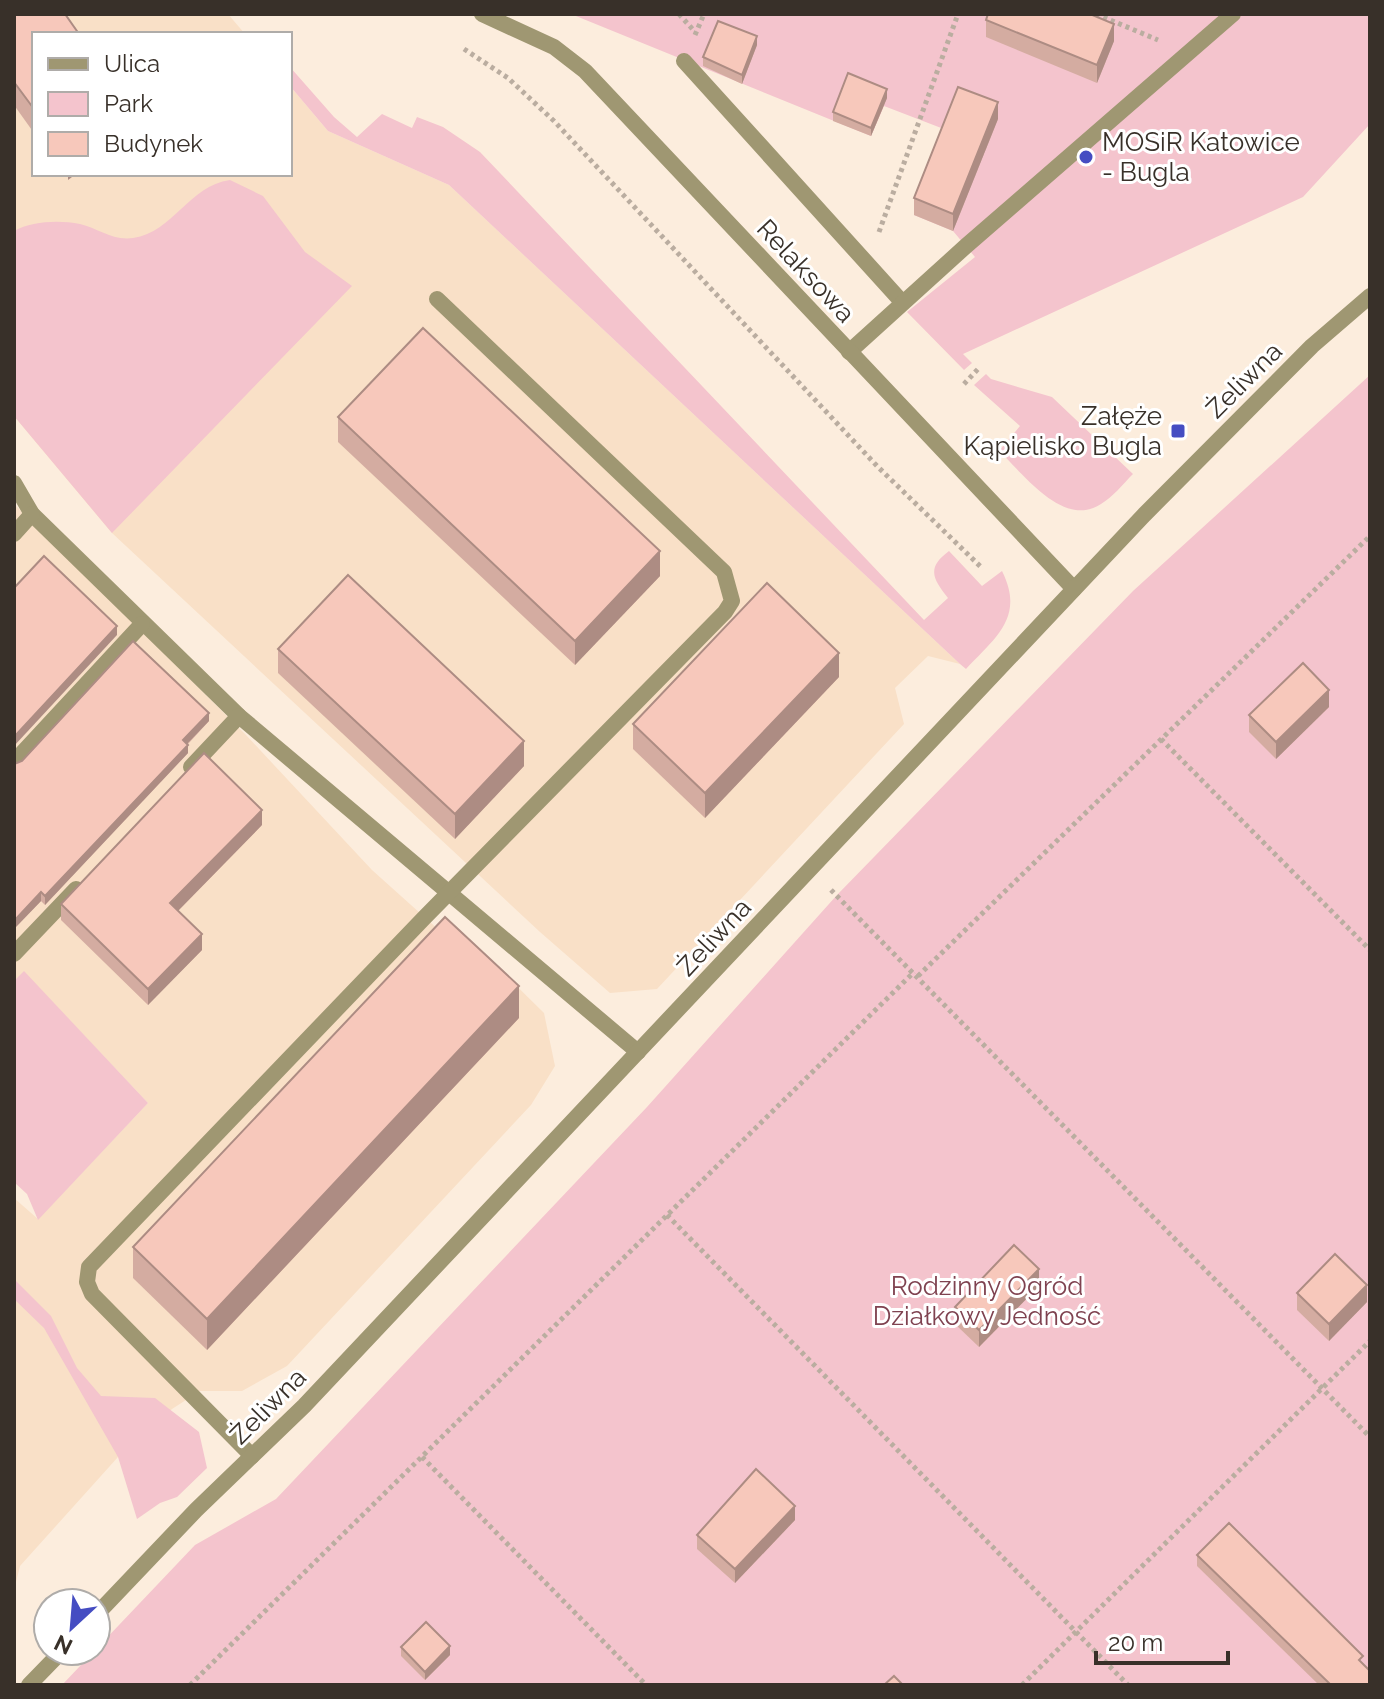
<svg xmlns="http://www.w3.org/2000/svg" width="1384" height="1699" viewBox="0 0 1384 1699" font-family="Raleway,sans-serif">
	<style>
		.built { fill: #f9e0c7 }
		.green { fill: #f4c4cd }
		.lines { fill: none; stroke-linecap: round; stroke-linejoin: round }
		.path { stroke: #baada0; stroke-width: 5; stroke-dasharray: 4 4; stroke-linecap: butt }
		.service { stroke: #9f9772; stroke-width: 16 }
		.minor { stroke: #9f9772; stroke-width: 16 }
		.wall { fill: #d4aca1 }
		.shaded-wall { fill: #ad8c83 }
		.building { fill: #f7c8bb; stroke: #ad8c83; stroke-width: 2 }
		.poi-dot { fill: #454dc2; stroke: #fff; stroke-width: 3 }
		.labels { text-anchor: middle; dominant-baseline: central; stroke-width: 6; stroke-linejoin: round; paint-order: stroke }
		.poi-label { font-size: 26px; fill: #383029; stroke: #fff; text-anchor: start }
		.street-label { font-size: 26px; fill: #383029; stroke: #fff }
		.park-label { font-size: 26px; fill: #7f4250; stroke: #fff }
	</style>
	<rect width="100%" height="100%" fill="#fceddd"/>
	<!-- built -->
	<g class="built">
		<polygon points="14,14 228,14 245,34 34,34 34,174 290,174 290,86 328,131 449,185 960,664 928,656 895,688 904,724 657,989 610,993 540,932 112,533 14,416"/>
		<polygon points="14,504 246,735 372,870 440,931 486,956 544,1013 555,1066 531,1105 287,1366 242,1391 200,1391 172,1409 118,1457 20,1566 14,1590 14,1198 38,1219 148,1103 24,972 14,981"/>
	</g>
	<!-- green -->
	<g class="green">
		<polygon points="571,14 1370,14 1370,124 1303,197 963,354 972,363 964,370 907,312 975,257 953,231 914,215 949,131 884,106 871,136"/>
		<path d="M290,67L334,117L357,137L382,114L412,128L417,117L443,127L480,152L924,620L948,598C933,579 926,568 949,551L982,586L1002,571C1025,617 996,637 966,669L960,664L449,185L328,131L290,86Z"/>
		<path d="M230,180L263,196L305,252L352,286L112,533L14,416V231C32,221 59,220 80,224C98,228 112,241 133,238C174,232 188,186 230,180Z"/>
		<path d="M986,374L991,379L1052,397L1133,474C1123,484 1113,497 1101,504C1063,529 1023,473 999,451L1020,426L974,385Z"/>
		<polygon points="1370,375 1370,1685 62,1685 195,1545 276,1499 647,1107 837,895 1133,591"/>
		<polygon points="24,971 148,1103 38,1220 27,1194 14,1182 14,981"/>
		<polygon points="14,1279 51,1316 77,1368 101,1396 155,1398 199,1432 207,1468 177,1497 160,1503 137,1519 118,1457 44,1328 14,1299"/>
	</g>
	<g class="lines">
		<!-- path -->
		<g class="path">
			<polyline points="679,14 695,32"/>
			<polyline points="1096,14 1158,40"/>
			<polyline points="695,35 704,14"/>
			<polyline points="464,49 508,78 554,121 877,466 983,569"/>
			<polyline points="879,232 958,14"/>
			<polyline points="964,384 979,368"/>
			<polyline points="1161,739 1370,950"/>
			<polyline points="831,890 1370,1437"/>
			<polyline points="918,976 1370,536"/>
			<polyline points="667,1215 1128,1685"/>
			<polyline points="422,1457 646,1685"/>
			<polyline points="190,1685 914,972"/>
			<polyline points="1022,1685 1370,1341"/>
		</g>
		<!-- service -->
		<g class="service">
			<polyline points="684,61 902,302"/>
			<polyline points="849,352 966,246 1233,14"/>
			<polyline points="14,483 32,514 239,716 638,1052"/>
			<polyline points="14,534 32,514"/>
			<polyline points="14,762 142,624"/>
			<polyline points="191,767 239,716"/>
			<polyline points="14,954 76,889"/>
		</g>
		<!-- minor -->
		<g class="minor">
			<polyline points="482,14 554,47 585,71 1074,589"/>
			<polyline points="252,1456 92,1294 87,1282 89,1267 424,918 725,612 732,601 724,572 437,299"/>
			<polyline points="96,1615 196,1510 304,1406 1144,515 1312,346 1370,296"/>
			<polyline points="29,1685 62,1651"/>
		</g>
	</g>
	<!-- wall -->
	<g class="wall">
		<polygon points="14,14 34,34 34,133 14,105"/>
		<polygon points="986,20 1114,41 1097,83 986,37"/>
		<polygon points="757,45 742,84 703,66 703,57"/>
		<polygon points="887,98 871,136 833,121 833,112"/>
		<polygon points="998,119 953,231 914,215 914,198"/>
		<polygon points="338,417 660,576 575,665 338,442"/>
		<polygon points="278,649 524,766 455,839 278,673"/>
		<polygon points="839,677 705,818 633,749 633,724"/>
		<polygon points="1329,707 1276,759 1249,732 1249,715"/>
		<polygon points="209,721 188,744 188,753 45,905 41,901 14,929 14,764"/>
		<polygon points="262,825 178,911 202,950 148,1005 61,920 61,904"/>
		<polygon points="519,1018 207,1350 133,1278 133,1247"/>
		<polygon points="1039,1286 979,1347 955,1324 955,1307"/>
		<polygon points="1297,1293 1367,1302 1329,1341 1297,1310"/>
		<polygon points="795,1520 735,1583 697,1549 697,1535"/>
		<polygon points="1197,1555 1363,1663 1370,1685 1319,1685 1197,1566"/>
		<polygon points="401,1647 450,1655 425,1680 401,1656"/>
	</g>
	<!-- shaded-wall -->
	<g class="shaded-wall">
		<polygon points="1114,24 1114,41 1097,83 1097,65"/>
		<polygon points="757,36 757,45 742,84 742,75"/>
		<polygon points="887,89 887,98 871,136 871,128"/>
		<polygon points="998,102 998,119 953,231 953,214"/>
		<polygon points="68,174 76,174 68,180"/>
		<polygon points="660,551 660,576 575,665 575,641"/>
		<polygon points="117,626 117,635 14,746 14,737"/>
		<polygon points="839,653 839,677 705,818 705,793"/>
		<polygon points="1329,690 1329,707 1276,759 1276,742"/>
		<polygon points="209,713 209,721 183,748 183,740"/>
		<polygon points="524,741 524,766 455,839 455,814"/>
		<polygon points="188,745 188,753 45,905 45,896"/>
		<polygon points="262,810 262,825 170,919 170,903"/>
		<polygon points="41,892 41,901 14,929 14,921"/>
		<polygon points="202,934 202,950 148,1005 148,989"/>
		<polygon points="519,986 519,1018 207,1350 207,1319"/>
		<polygon points="1039,1269 1039,1286 979,1347 979,1330"/>
		<polygon points="1367,1285 1367,1302 1329,1341 1329,1324"/>
		<polygon points="795,1506 795,1520 735,1583 735,1569"/>
		<polygon points="450,1646 450,1655 425,1680 425,1672"/>
	</g>
	<!-- building -->
	<g class="building">
		<polygon points="14,14 65,14 79,34 34,34 34,109 14,82"/>
		<polygon points="988,14 1090,14 1114,24 1097,65 986,20"/>
		<polygon points="718,21 757,36 742,75 703,57"/>
		<polygon points="848,73 887,89 871,128 833,112"/>
		<polygon points="958,87 998,102 953,214 914,198"/>
		<polygon points="423,328 660,551 575,641 338,417"/>
		<polygon points="44,556 117,626 14,737 14,588"/>
		<polygon points="348,575 524,741 455,814 278,649"/>
		<polygon points="767,583 839,653 705,793 633,724"/>
		<polygon points="133,641 209,713 183,740 188,745 45,896 41,892 14,921 14,764 22,761"/>
		<polygon points="1303,663 1329,690 1276,742 1249,715"/>
		<polygon points="204,753 262,810 170,903 202,934 148,989 61,904"/>
		<polygon points="445,917 519,986 207,1319 133,1247"/>
		<polygon points="1014,1245 1039,1269 979,1330 955,1307"/>
		<polygon points="1335,1254 1367,1285 1329,1324 1297,1293"/>
		<polygon points="756,1469 795,1506 735,1569 697,1535"/>
		<polygon points="1229,1523 1363,1656 1359,1660 1370,1671 1370,1685 1331,1685 1197,1555"/>
		<polygon points="426,1622 450,1646 425,1672 401,1647"/>
		<polygon points="894,1676 903,1685 884,1685"/>
	</g>
	<!-- markers -->
	<g class="poi-dot">
		<circle cx="1086" cy="157" r="8"/>
		<rect x="1170" y="423" width="16" height="16" rx="4"/>
	</g>
	<g class="labels">
		<!-- poi labels -->
		<g class="poi-label">
			<text x="1102" y="142">MOSiR Katowice<tspan x="1102" dy="30">- Bugla</tspan></text>
			<text x="1162" y="416" text-anchor="end">Załęże<tspan x="1162" dy="30">Kąpielisko Bugla</tspan></text>
		</g>
		<!-- street labels -->
		<g class="street-label">
			<text transform="translate(806 271) rotate(47)">Relaksowa</text>
			<text transform="translate(1244 380) rotate(-45)">Żeliwna</text>
			<text transform="translate(714 937) rotate(-47)">Żeliwna</text>
			<text transform="translate(268 1406) rotate(-45)">Żeliwna</text>
		</g>
		<!-- park labels -->
		<g class="park-label">
			<text x="987" y="1286">Rodzinny Ogród<tspan x="987" dy="30">Działkowy Jedność</tspan></text>
		</g>
	</g>
	<!-- border -->
	<rect width="1384" height="1699" fill="none" stroke="#383029" stroke-width="32"/>
	<!-- legend -->
	<rect x="32" y="32" width="260" height="144" fill="#ffffff" stroke="#afaca9" stroke-width="2"/>
	<rect x="48" y="58" width="40" height="12" fill="#9f9772" stroke="#afaca9" stroke-width="2"/>
	<text x="104" y="72" font-size="24" fill="#383029">Ulica</text>
	<rect x="48" y="92" width="40" height="24" fill="#f4c4cd" stroke="#afaca9" stroke-width="2"/>
	<text x="104" y="112" font-size="24" fill="#383029">Park</text>
	<rect x="48" y="132" width="40" height="24" fill="#f7c8bb" stroke="#afaca9" stroke-width="2"/>
	<text x="104" y="152" font-size="24" fill="#383029">Budynek</text>
	<!-- north arrow -->
	<g transform="translate(72 1627) rotate(206)"><circle r="38" fill="#ffffff" stroke="#afaca9" stroke-width="2"/>
	<path d="M0-6L14 30L0 20L-14 30Z" fill="#454dc2"/>
	<text y="-12" font-size="22" font-weight="bold" text-anchor="middle" fill="#383029">N</text>
	</g>
	<!-- scale -->
	<path d="M1096 1651v12h132v-12" fill="none" stroke="#383029" stroke-width="4"/>
	<text x="1108" y="1651" font-size="24" fill="#383029" stroke="#ffffff" stroke-width="6" paint-order="stroke">20 m</text>
</svg>
